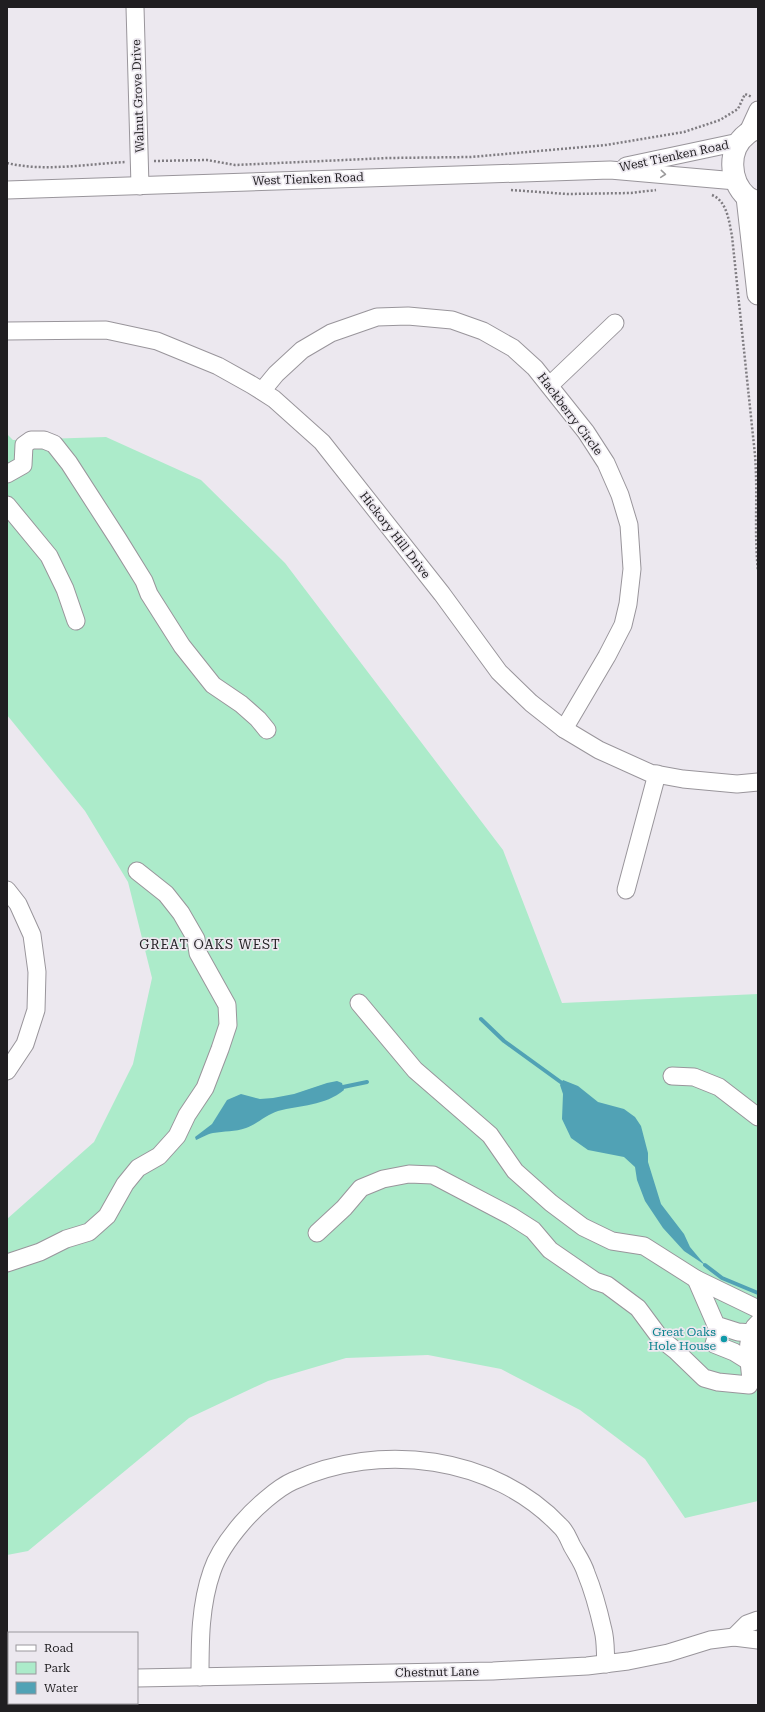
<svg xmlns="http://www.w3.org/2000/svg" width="765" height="1712" viewBox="0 0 765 1712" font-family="'Roboto Serif',serif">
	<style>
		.green { fill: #acebca }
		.water { fill: #51a2b5 }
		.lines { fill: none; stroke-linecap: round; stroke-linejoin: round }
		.stream { stroke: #51a2b5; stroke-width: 4 }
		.minor-casing { stroke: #99959b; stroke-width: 19 }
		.major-casing { stroke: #99959b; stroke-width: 23 }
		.path { stroke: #7f7c81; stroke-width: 2.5; stroke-dasharray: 2 2; stroke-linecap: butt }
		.minor { stroke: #fff; stroke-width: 17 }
		.major { stroke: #fff; stroke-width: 21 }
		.oneway { stroke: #9b9a9b }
		.culture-dot { fill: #0f9aa8; stroke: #ece8ef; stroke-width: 1.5 }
		.labels { text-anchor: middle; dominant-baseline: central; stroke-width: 3.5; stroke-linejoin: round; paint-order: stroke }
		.street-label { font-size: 12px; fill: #201e21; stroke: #ece8ef }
		.culture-label { font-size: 12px; fill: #0d838f; stroke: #ece8ef; text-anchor: end }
		.neighbourhood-label { font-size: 13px; letter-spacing: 1px; fill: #201e21; stroke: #ece8ef }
	</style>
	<rect width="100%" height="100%" fill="#ece8ef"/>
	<!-- green -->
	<polygon class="green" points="7,434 13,440 106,437 201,480 285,563 503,850 562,1003 758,994 758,1501 685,1518 645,1459 580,1410 501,1369 428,1355 346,1358 268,1381 189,1418 28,1551 7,1555 7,1219 94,1142 133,1064 152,978 128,882 85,811 7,715"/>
	<!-- water -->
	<g class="water">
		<polygon points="563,1080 578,1086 598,1102 624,1109 635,1117 641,1126 648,1153 648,1162 661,1204 684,1234 690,1247 705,1265 684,1251 663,1228 645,1201 637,1180 635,1167 624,1157 588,1150 571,1138 562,1119 563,1094 560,1085"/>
		<path d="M337,1081L342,1083L344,1090C325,1106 300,1105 278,1111C266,1115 257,1124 246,1128C235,1132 224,1131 213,1133C207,1134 201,1138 196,1140L195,1137L212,1124L227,1100L241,1094L260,1099L273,1098L294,1094L327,1083Z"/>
	</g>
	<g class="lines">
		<!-- stream -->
		<g class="stream">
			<polyline points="481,1019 504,1041 562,1083"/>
			<polyline points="343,1087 367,1082"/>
			<polyline points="705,1265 722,1278 758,1293"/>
		</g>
		<defs>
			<g id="minor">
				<polyline points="135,7 140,186"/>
				<polyline points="747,134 758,110"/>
				<polyline points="626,166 739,142"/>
				<polyline points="7,190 610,170 736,181"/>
				<polyline points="7,331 106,330 157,341 218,366 252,385 274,399 322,442 442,594 499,672 531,703 564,729 599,750 650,773 683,779 737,784 758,782"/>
				<polyline points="550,385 615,323"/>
				<polyline points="262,391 276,374 302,350 331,333 377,317 408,316 452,320 483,331 513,348 535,368 586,432 606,463 620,495 629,525 632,569 628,604 623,625 607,656 564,729"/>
				<polyline points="7,474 23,465 24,445 31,440 44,440 54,444 69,463 118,539 144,581 149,594 182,646 213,685 241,704 258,719 267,730"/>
				<polyline points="7,505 49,556 65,589 76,621"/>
				<polyline points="7,890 18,904 32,935 37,972 36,1010 25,1044 7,1071"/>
				<polyline points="626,890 657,774"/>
				<polyline points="359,1003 415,1070 490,1135 515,1171 551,1203 583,1227 612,1241 644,1246 696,1279 758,1309"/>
				<polyline points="672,1076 694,1077 719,1087 758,1117"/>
				<path d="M317,1233L344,1208L361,1188L383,1179L409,1174L433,1175L511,1216L533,1230L550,1250L595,1281L607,1285L638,1308L661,1339L675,1350L704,1378L718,1382L749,1385L751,1381C750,1364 743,1336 758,1323"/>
				<polyline points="7,1263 40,1252 66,1239 89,1232 107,1216 125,1184 138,1168 159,1156 177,1136 187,1115 205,1088 220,1049 228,1025 227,1005 198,953 196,939 181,913 166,894 137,871"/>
				<polyline points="696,1279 716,1325 738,1332 752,1333"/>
				<polyline points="716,1325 718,1331 714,1344 734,1352 750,1362"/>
				<polyline points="758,1620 747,1624 734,1637 758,1640"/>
				<path d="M200,1677C200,1641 200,1605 212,1571C218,1553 230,1537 242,1523C254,1509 277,1488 293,1481C380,1441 494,1456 560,1526C566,1531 569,1540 572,1546C577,1555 583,1563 586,1573C593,1590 599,1612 603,1630C606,1641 605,1653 606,1664"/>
				<polyline points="137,1678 493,1671 587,1666 628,1661 668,1653 710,1640 734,1637"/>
				<polyline points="7,1681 9,1681"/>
			</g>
			<g id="major">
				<path d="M758,128C754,130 750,131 747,134C727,149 729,181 747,197C750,199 755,201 758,203"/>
				<polyline points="747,197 758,294"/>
			</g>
		</defs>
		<!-- minor casing -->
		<use href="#minor" class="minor-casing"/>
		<!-- major casing -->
		<use href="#major" class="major-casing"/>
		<!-- path -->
		<g class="path">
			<polyline points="154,161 207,160 235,165 388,158 471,157 606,145 684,132 720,120 738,109 745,94 752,97"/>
			<path d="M7,163C43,172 88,164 125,162"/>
			<polyline points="511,190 567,194 631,193 656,190"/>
			<path d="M712,195C727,201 729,221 732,236L755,455C758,494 754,533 758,571"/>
		</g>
		<!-- minor -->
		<use href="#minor" class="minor"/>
		<!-- major -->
		<use href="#major" class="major"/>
	</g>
	<!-- one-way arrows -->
	<defs><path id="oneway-chevron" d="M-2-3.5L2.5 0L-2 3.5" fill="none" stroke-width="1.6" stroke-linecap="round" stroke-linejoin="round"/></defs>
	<use class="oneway" href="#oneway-chevron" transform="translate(663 174) rotate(5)"/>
	<!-- markers -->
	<circle class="culture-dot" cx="724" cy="1339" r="4"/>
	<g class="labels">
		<!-- street labels -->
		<g class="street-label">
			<text transform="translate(138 96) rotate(-92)">Walnut Grove Drive</text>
			<text transform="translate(674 156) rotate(-12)">West Tienken Road</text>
			<text transform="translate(308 179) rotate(-2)">West Tienken Road</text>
			<text transform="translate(570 414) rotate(53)">Hackberry Circle</text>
			<text transform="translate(395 535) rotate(52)">Hickory Hill Drive</text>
			<text transform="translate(437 1672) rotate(-1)">Chestnut Lane</text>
		</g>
		<!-- culture labels -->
		<g class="culture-label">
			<text x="716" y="1332">Great Oaks<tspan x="716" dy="14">Hole House</tspan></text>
		</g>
		<!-- neighbourhood labels -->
		<g class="neighbourhood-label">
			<text x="210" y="944">GREAT OAKS WEST</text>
		</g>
	</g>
	<!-- border -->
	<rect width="765" height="1712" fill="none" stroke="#201e21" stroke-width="16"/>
	<!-- legend -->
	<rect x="8" y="1632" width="130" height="72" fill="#ece8ef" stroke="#9a979d"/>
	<rect x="16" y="1645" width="20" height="6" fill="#ffffff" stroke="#9a979d"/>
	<text x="44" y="1652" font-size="12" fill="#201e21">Road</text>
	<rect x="16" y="1662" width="20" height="12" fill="#acebca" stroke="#9a979d"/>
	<text x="44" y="1672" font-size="12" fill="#201e21">Park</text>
	<rect x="16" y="1682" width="20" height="12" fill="#51a2b5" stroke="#9a979d"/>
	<text x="44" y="1692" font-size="12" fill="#201e21">Water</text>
</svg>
